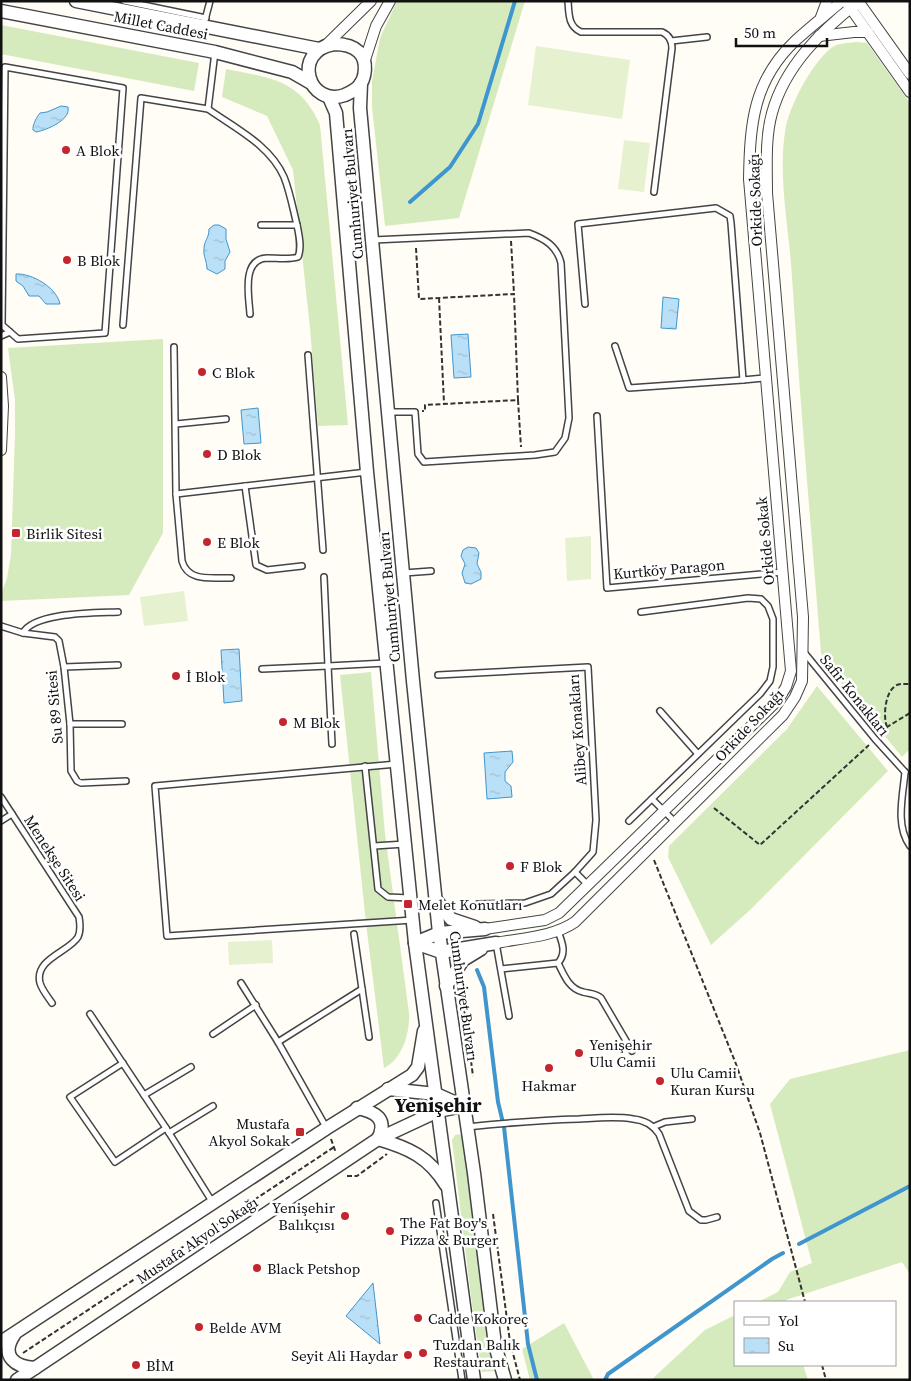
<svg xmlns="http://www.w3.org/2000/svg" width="911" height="1381" viewBox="0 0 911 1381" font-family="'Source Serif 4',serif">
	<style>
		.grass { fill: #d5ebbd }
		.pitch { fill: #e6f2cf }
		.water { fill: url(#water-ripples); stroke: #3f96cf }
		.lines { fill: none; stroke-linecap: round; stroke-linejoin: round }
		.stream { stroke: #3f96cf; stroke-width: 4 }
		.service-casing { stroke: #444; stroke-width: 8 }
		.minor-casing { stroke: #444; stroke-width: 12 }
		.tertiary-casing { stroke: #444; stroke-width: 15 }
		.path { stroke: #333; stroke-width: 2; stroke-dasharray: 5 2.5; stroke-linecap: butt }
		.service { stroke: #fff; stroke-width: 5 }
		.minor { stroke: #fff; stroke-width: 10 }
		.tertiary { stroke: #fff; stroke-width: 12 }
		.poi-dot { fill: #c4262e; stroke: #fff; stroke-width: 2 }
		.labels { text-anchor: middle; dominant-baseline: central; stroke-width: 5; stroke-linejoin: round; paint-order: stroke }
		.street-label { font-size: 15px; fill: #111; stroke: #fff }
		.poi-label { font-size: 15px; fill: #111; stroke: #fff; text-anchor: start }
		.district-label { font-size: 20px; font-weight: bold; fill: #111; stroke: #fff }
	</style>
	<defs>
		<pattern id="water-ripples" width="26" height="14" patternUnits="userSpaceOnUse" patternTransform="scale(1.25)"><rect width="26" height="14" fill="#b9e0f7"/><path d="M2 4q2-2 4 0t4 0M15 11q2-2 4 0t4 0" fill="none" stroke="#9ebfd3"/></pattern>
	</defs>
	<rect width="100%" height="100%" fill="#fffdf5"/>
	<!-- grass -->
	<g class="grass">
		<polygon points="397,1 525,1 459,218 385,226 372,107 372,81 380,38"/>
		<polygon points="1,25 199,63 194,91 1,54"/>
		<path d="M856,42L867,43L910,103V749L902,757L830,669L821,653C811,527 800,402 792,277C789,227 777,175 786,126C791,103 814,59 834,46C840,43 849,43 856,42Z"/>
		<path d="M226,69C270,78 300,79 320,125L348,425L318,426L310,328L293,170L267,116L222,97Z"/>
		<polygon points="163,339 163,533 129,595 1,601 1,595 7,578 11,555 15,434 15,400 8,348"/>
		<path d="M371,672L385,834L409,1013C410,1032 403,1059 384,1068L366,923L340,675Z"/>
		<polygon points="817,686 888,771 750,910 711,945 668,857 669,846 787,729"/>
		<polygon points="910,1050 910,1274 902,1262 786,1300 786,1302 758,1302 778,1292 790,1272 812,1263 770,1104 790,1079"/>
		<polygon points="459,1134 463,1137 465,1144 487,1333 496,1371 482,1372 473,1313 452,1140 455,1135"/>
		<polygon points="735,1315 735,1365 803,1365 808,1380 651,1380 705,1330"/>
		<polygon points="564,1323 594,1380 530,1380 522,1349"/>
	</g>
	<!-- pitch -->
	<g class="pitch">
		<polygon points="536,46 630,60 622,119 528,105"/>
		<polygon points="624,140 650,143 644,192 618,189"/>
		<polygon points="591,536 591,579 567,581 565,538"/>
		<polygon points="184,591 188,621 144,626 140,597"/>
		<polygon points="272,940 273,963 229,965 228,942"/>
	</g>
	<!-- water -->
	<g class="water">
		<path d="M61,106L68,107C71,120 47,130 36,132L33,130C32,126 37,116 40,113L47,112Z"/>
		<path d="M214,225H219L226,229V239L230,252L225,261V269L217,274L207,269C207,261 203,256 204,249C204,240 209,239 209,229Z"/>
		<path d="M16,274C32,273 57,288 60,304H46L39,296H29L23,286L16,281Z"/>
		<polygon points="663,297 679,299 676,329 661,328"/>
		<polygon points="468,334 471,377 454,378 451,335"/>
		<polygon points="258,408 261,443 244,444 241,410"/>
		<polygon points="468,547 476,548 479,553 477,564 481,572 481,579 471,584 465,583 462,573 465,564 461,556 463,550"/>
		<polygon points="239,649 242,701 224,703 221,650"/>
		<polygon points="512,751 513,762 505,772 505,781 511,786 512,797 487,799 484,753"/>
		<polygon points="373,1283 380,1344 346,1316"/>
	</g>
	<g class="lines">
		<!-- stream -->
		<g class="stream">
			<polyline points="410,202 450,167 478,124 515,1"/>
			<polyline points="477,970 484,987 498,1102 504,1127 528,1344 537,1380"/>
			<polyline points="799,1244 910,1186"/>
			<polyline points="605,1380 608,1374 772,1259 783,1253"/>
		</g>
		<defs>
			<g id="service">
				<polyline points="124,1 206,18"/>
				<path d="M568,1C569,14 568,26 581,32H662C669,35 672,40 672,48L654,192"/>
				<polyline points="205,20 210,1"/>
				<polyline points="671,41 707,37"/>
				<polygon points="5,67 123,88 105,333 18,339 2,325"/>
				<path d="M208,109C235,128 270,145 284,177C290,192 293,209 297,225H261"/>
				<path d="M373,240L529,233C545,239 557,246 561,263L569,418L565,438L555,452L535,455L424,462L418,454L415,412H388"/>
				<polyline points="585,304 578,224 716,208 730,216 731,223 743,380 765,378"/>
				<path d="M250,314C249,297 241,259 267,258C277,258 289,260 298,257C302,248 299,235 297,225"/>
				<polyline points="123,325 141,98 208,109 215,52"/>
				<polyline points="1,336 10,332"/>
				<polyline points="615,346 629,388 743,380"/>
				<path d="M174,347L176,494L182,561C188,583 213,577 231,578"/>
				<polyline points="308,355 323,550"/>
				<polyline points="597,416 607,588 783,572"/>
				<polyline points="176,424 226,419"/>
				<polyline points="245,486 256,565 267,570 302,566"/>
				<polyline points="176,494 367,472"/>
				<polyline points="404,573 431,571"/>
				<polyline points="1,626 23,633 55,637 59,641 64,667 70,724 71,771 77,781 81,783 126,781"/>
				<path d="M23,633C34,612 96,613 118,612"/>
				<polyline points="803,651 875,739 905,772"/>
				<polyline points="64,667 118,665"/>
				<polyline points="262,669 328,666 324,577"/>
				<polyline points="438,675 588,667 596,820 593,852 575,872 588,885"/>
				<polyline points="660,711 698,754"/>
				<polyline points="70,724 122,724"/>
				<polyline points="332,744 328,666 386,663"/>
				<polyline points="397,764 155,786 167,936 413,920"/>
				<polyline points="365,766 378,889 388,897 409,898"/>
				<path d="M905,772C903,795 895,826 910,846"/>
				<path d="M1,797L79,917C80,923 81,931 78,937C69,952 34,959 40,983C42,990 48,997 52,1003"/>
				<polyline points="652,799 676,823"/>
				<polyline points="1,821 12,814"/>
				<polyline points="629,821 760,694 770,681 773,667 773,619 768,606 761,599 748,598 641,612"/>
				<polyline points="374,846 405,844"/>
				<polyline points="478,904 525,903 551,894 575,872"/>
				<polyline points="354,934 369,1037"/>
				<polyline points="496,943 509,1016"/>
				<path d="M558,963C564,975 569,989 583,992C590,994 595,993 601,998L632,1051"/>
				<path d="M501,969L558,963C567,953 562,942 558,931"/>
				<polyline points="241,983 278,1042 326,1127"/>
				<polyline points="90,1014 166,1128 213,1203"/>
				<polyline points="213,1034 256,1005"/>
				<polyline points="278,1042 362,989"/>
				<polyline points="123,1063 70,1097 115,1162 166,1128"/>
				<polyline points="144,1095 191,1067"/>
				<path d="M467,1127C505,1123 542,1120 579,1119C597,1118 616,1116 633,1119C644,1120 653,1125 659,1134L689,1211L701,1220H706L717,1217"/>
				<polyline points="653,1127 665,1122 692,1119"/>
				<polyline points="169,1133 213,1106"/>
				<polyline points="436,1203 462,1380"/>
			</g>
			<g id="minor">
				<polyline points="858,1 910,74"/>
				<polyline points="847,3 910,92"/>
				<polyline points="821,17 827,1"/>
				<polyline points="819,36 854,32 868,32"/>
				<polyline points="325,46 371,1"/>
				<polyline points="364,63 376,26 390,1"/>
				<polyline points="1,377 3,406 1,450"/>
				<path d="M485,929L545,920L559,913L778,700L786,687L791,671L749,179C750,124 753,81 795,41C810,27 827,14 842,1"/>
				<path d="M496,943C522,938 553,937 575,922L783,715L795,697L802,681L803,617L767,193C767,167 765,138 772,113C785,66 821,31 858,2"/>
			</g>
			<g id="tertiary">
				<polyline points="76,1 319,49"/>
				<polyline points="1,11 215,52 292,72 311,83"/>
				<path d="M334,44C343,44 352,45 359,52C368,61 366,79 358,87C354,91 349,93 345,95C308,108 291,51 334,44Z"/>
				<polyline points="361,83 360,108 372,240 413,681 439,933 474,1173 495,1345 505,1380"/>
				<polyline points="329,97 336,113 367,472 415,943 474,1380"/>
				<polyline points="436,900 451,919 475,927"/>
				<polyline points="415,943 441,952 496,943"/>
				<polyline points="415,943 439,933 485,929"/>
				<polyline points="446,986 463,960 481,949"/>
				<polyline points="388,1089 436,1094 463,1106"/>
				<path d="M357,1108C376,1112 388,1119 378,1139"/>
				<path d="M378,1139C409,1148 429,1157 446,1185"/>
				<path d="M14,1335C0,1356 15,1367 35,1368"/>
				<polyline points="1,1342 327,1128 412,1075 418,1067 424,1031"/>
				<polyline points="17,1380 378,1139 438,1111 463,1106"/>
			</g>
		</defs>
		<!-- service casing -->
		<use href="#service" class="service-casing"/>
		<!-- minor casing -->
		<use href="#minor" class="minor-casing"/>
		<!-- tertiary casing -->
		<use href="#tertiary" class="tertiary-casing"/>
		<!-- path -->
		<g class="path">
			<polyline points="511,241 514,294"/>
			<polyline points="416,248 419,299 514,294 518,400 425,405 425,411 422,411"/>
			<polyline points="439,298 444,403"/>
			<polyline points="518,400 521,447"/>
			<path d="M887,727C883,717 885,694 894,687C898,683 904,684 910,684"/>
			<polyline points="881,733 887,727 910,713"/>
			<polyline points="714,808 760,845 869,745"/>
			<polyline points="654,860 736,1064 760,1133 805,1302"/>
			<polyline points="464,1009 473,1076"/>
			<polyline points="331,1139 336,1153"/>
			<polyline points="347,1176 357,1176 387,1154"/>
			<polyline points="493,1214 510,1342 520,1380"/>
			<polyline points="23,1353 334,1147"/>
			<polyline points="822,1365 826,1380"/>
		</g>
		<!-- service -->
		<use href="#service" class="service"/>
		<!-- minor -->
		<use href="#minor" class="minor"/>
		<!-- tertiary -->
		<use href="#tertiary" class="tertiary"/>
	</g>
	<!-- markers -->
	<g class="poi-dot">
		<circle cx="66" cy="150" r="5"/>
		<circle cx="67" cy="260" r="5"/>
		<circle cx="202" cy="372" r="5"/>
		<circle cx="207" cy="454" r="5"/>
		<rect x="11" y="528" width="10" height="10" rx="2.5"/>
		<circle cx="207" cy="542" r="5"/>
		<circle cx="176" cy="676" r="5"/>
		<circle cx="283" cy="722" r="5"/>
		<circle cx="510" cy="866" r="5"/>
		<rect x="403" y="899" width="10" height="10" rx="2.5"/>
		<circle cx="579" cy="1053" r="5"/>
		<circle cx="549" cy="1068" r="5"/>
		<circle cx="660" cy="1081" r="5"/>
		<rect x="295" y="1127" width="10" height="10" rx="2.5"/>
		<circle cx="345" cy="1216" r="5"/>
		<circle cx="390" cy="1231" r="5"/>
		<circle cx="257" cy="1268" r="5"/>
		<circle cx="418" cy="1318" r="5"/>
		<circle cx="199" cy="1327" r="5"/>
		<circle cx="423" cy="1353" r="5"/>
		<circle cx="408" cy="1355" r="5"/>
		<circle cx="136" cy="1365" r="5"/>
	</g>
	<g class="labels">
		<!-- street labels -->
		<g class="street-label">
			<text transform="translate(161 25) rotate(11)">Millet Caddesi</text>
			<text transform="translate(352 194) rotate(-95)">Cumhuriyet Bulvarı</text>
			<text transform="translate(755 200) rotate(-92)">Orkide Sokağı</text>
			<text transform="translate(765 541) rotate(-95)">Orkide Sokak</text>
			<text transform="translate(669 569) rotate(-5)">Kurtköy Paragon</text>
			<text transform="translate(389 597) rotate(-95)">Cumhuriyet Bulvarı</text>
			<text transform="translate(855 695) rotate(51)">Safir Konakları</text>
			<text transform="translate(54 707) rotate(-95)">Su 89 Sitesi</text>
			<text transform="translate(749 725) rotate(-47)">Orkide Sokağı</text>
			<text transform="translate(577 730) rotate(-94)">Alibey Konakları</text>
			<text transform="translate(55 858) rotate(57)">Menekşe Sitesi</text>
			<text transform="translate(464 996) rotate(82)">Cumhuriyet Bulvarı</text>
			<text transform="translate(197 1240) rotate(-34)">Mustafa Akyol Sokağı</text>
		</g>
		<!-- poi labels -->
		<g class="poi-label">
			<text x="76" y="150">A Blok</text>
			<text x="77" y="260">B Blok</text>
			<text x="212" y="372">C Blok</text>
			<text x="217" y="454">D Blok</text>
			<text x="26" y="533">Birlik Sitesi</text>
			<text x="217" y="542">E Blok</text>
			<text x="186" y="676">İ Blok</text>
			<text x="293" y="722">M Blok</text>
			<text x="520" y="866">F Blok</text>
			<text x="418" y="904">Melet Konutları</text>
			<text x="589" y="1044">Yenişehir<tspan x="589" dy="17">Ulu Camii</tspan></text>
			<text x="670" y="1072">Ulu Camii<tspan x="670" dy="17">Kuran Kursu</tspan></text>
			<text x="549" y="1085" text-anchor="middle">Hakmar</text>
			<text x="290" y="1123" text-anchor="end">Mustafa<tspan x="290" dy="17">Akyol Sokak</tspan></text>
			<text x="335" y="1207" text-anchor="end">Yenişehir<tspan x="335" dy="17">Balıkçısı</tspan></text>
			<text x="400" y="1222">The Fat Boy's<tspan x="400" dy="17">Pizza &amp; Burger</tspan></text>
			<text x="267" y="1268">Black Petshop</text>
			<text x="428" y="1318">Cadde Kokoreç</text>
			<text x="209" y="1327">Belde AVM</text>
			<text x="433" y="1344">Tuzdan Balık<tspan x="433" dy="17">Restaurant</tspan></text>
			<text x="398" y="1355" text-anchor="end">Seyit Ali Haydar</text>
			<text x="146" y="1365">BİM</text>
		</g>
		<!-- district labels -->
		<g class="district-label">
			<text x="438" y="1105">Yenişehir</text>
		</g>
	</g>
	<!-- border -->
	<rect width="911" height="1381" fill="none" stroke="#111111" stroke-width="5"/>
	<!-- legend -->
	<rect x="734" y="1301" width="162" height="65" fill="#ffffff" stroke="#a0a0a0"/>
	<rect x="744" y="1317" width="25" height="8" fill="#ffffff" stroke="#a0a0a0"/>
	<text x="778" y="1326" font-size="15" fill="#111111">Yol</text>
	<rect x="744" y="1338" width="25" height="15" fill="url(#water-ripples)" stroke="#a0a0a0"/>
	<text x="778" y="1351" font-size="15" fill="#111111">Su</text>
	<!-- scale -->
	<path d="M736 38v8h91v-8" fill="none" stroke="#111111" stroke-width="2.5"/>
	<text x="744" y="38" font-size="15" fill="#111111" stroke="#ffffff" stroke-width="4" paint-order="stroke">50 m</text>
</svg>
